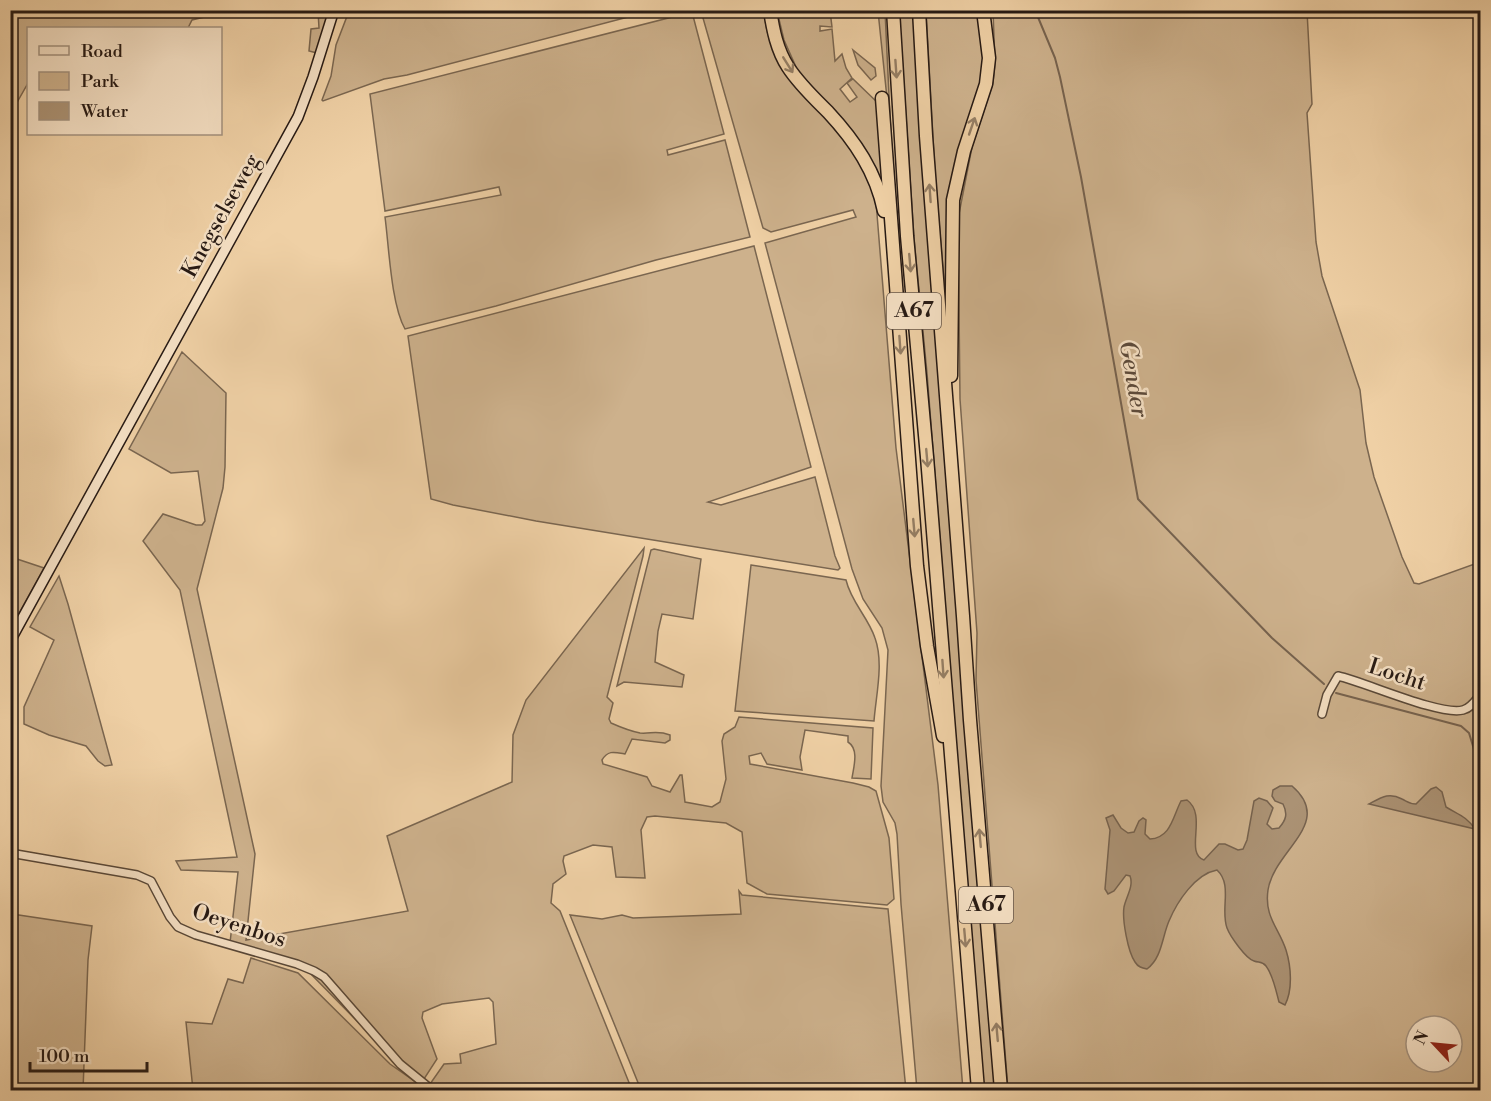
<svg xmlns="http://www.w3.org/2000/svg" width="1491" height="1101" viewBox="0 0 1491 1101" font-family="'Libre Bodoni',serif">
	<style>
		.green { fill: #cdb18c; stroke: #7a6650; stroke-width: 1.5; fill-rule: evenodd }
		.water { fill: #ab9274; stroke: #76624e; stroke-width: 1.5 }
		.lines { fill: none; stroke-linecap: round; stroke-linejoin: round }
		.stream { stroke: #76624e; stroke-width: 2 }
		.street-casing { stroke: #594838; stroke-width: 10 }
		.secondary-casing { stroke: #271a14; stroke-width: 12 }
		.highway-casing { stroke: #271a14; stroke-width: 15 }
		.street { stroke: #f5e0c4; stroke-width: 7 }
		.secondary { stroke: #f5e0c4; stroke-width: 9 }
		.highway { stroke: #efd0a5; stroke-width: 12 }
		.oneway { stroke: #957e64 }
		.labels { text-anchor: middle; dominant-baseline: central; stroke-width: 5; stroke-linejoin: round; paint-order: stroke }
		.shield { fill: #f5e0c4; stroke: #655549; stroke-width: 1.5 }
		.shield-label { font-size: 21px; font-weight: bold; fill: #271a14 }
		.street-label { font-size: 22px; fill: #271a14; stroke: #f5e0c4 }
		.water-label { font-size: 24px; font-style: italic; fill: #5c4a3a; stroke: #f5e0c4 }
	</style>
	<rect width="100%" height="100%" fill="#efd0a5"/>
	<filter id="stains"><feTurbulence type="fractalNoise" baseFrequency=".00333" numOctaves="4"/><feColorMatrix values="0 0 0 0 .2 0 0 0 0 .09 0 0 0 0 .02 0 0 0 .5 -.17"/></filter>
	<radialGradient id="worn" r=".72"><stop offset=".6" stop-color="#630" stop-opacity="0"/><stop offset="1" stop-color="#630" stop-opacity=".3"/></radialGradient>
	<!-- green -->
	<g class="green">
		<polygon points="11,10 230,10 230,11 192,20 188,28 28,28 28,83 11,113"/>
		<polygon points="318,11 330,11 317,53 309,51 311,29 319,28"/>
		<polygon points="349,11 349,10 651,11 407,75 384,79 323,101 322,100 331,76 336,45"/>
		<path d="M701,11H764C769,71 804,90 841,132C857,150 869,179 876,202L896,448L938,785L963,1090H917L901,904L897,834L895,823L883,802L881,786L888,650L882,628L863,599L852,569L765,243L856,217L853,210L771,232L763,228Z"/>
		<polygon points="777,11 830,11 832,27 820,26 820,31 832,29 835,61 842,54 846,68 852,78 840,89 850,102 857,97 847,83 853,79 878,103 886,198 858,139 845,122 801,78 784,40"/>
		<polygon points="878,11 885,11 891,137"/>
		<polygon points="899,11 914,11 996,1090 983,1090 927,373 914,238"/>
		<polygon points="926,11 981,11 984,34 983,81 962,150 947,317 935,174"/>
		<path d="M993,11H1307L1312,104L1307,113L1316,242L1322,276L1360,390L1366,443L1374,477L1402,557L1414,583L1419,584L1480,562V1090H1008L976,680L977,633L960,399L958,219L972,147L993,83L995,63ZM1416,1026H1452V1062H1416Z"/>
		<path d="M692,12L724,134L667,150L668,155L725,140L750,237L656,260L496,306L405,329C391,304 389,247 385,217L501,195L499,187L385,211L370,94Z"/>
		<polygon points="853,50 875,68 876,76 871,80 858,65"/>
		<polygon points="754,246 811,467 708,502 721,505 815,477 835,556 840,568 838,570 536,521 453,505 431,499 408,336"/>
		<path d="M182,352L226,393L225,467L223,488L197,589L255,854L246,940L408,911L387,836L512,782L513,735L526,700L644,548L643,556L607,697L613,703L609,719L611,723C620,727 630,731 640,733C651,734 657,730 670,735V740L665,743L632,739L625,754C614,752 608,750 602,760L603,764L647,777L652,786L670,792L680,775H682L685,802L712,807L720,802L726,779L722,741L724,734L735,727L739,717L873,728L871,779L852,778C854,766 859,749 848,742V736L805,730L800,757L802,770L767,764L761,753L749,756L750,764L853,783L869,787L876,791L889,838L894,899L887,905L767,894L747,883L742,832L726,823L655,816L647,817L641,830L645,878L616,877L612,847L593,845L564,856L563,861L566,874L553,884L551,903L560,911L632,1090H592L586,1087L579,1090H439L430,1084L444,1064L461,1063L460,1054L496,1044L493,1002L489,998L442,1004L423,1012L422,1018L437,1059L424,1079L401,1062L358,1022L302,965L230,943L238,872L181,870L176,861L237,857L180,590L143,541L163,514L196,525H202L205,521L198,471L171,473L129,449Z"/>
		<polygon points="654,549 701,559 693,619 662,614 658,631 655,662 684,675 682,687 624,682 617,686 651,550"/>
		<polygon points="11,557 44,568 12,626 10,625"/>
		<path d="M751,565L846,580C851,602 868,617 875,638C884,663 876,695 874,721L735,711Z"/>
		<polygon points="59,576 68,604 112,765 105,766 98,761 86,746 49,735 24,724 24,707 54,640 30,627"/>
		<polygon points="739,891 742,895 888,909 906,1090 773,1090 771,1088 769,1090 641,1090 570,915 602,919 622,915 633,918 741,914"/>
		<polygon points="12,914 92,926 88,960 83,1090 11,1090"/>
		<polygon points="251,958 298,973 390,1064 417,1083 414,1090 401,1090 394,1086 384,1084 363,1090 193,1090 186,1022 212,1024 228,979 243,983"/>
	</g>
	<!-- water -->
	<g class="water">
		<path d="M1280,786H1292C1335,823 1274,850 1268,890C1264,917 1279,928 1286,950C1291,966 1293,990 1285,1005L1279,1002C1276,991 1273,975 1266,966C1262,961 1259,963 1254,961C1246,959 1230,936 1227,928C1220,909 1233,885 1217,870C1195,874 1177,902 1169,921C1162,937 1162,958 1147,969C1142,968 1138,967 1135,962C1128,952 1122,920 1124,907C1126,897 1134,886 1130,876L1126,875L1114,891L1108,894L1105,889L1110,830L1106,818L1113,815L1121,828L1128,833L1134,832L1139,821L1143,818L1146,820L1145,834L1150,839C1171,838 1173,816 1181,801L1187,800C1208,815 1184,853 1204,860L1219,844H1225L1238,850L1243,849L1247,840L1254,801L1259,798L1267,801L1273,808L1267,824L1272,829L1279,828C1286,820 1288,814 1283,804L1275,801L1272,796L1273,790Z"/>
		<path d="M1436,787L1442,792L1446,807C1459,815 1466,816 1475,829L1369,804C1382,797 1389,792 1402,799C1408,802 1410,804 1416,804L1431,789Z"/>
	</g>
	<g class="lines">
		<!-- stream -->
		<g class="stream">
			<polyline points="1035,10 1055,58 1060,77 1081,177 1138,499 1272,638 1324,684"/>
			<polyline points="1336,693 1461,726 1469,733 1480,769"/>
		</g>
		<defs>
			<g id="street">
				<path d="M1322,714L1327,695L1338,676C1365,682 1440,716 1463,710C1471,708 1475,701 1480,695"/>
				<polyline points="10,853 137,875 151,881 170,917 178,927 196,935 297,964 314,971 324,977 400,1064 432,1090"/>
			</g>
			<polyline id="secondary" points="10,641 298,117 313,77 334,10"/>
			<g id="highway">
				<path d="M770,10C773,30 777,50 788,67C799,84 814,98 828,112C855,141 876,172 884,211"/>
				<polyline points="893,10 907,236 927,457 978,1090"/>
				<polyline points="919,10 926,136 963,616 970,720 1001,1090"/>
				<polyline points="882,98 917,566 927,646 943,736"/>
				<polyline points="951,376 953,200 964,151 986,84 989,58 983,10"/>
			</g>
		</defs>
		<!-- street casing -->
		<use href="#street" class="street-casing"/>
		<!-- secondary casing -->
		<use href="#secondary" class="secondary-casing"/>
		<!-- highway casing -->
		<use href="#highway" class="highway-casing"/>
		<!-- street -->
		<use href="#street" class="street"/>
		<!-- secondary -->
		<use href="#secondary" class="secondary"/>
		<!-- highway -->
		<use href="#highway" class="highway"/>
	</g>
	<!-- one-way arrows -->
	<defs><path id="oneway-shaft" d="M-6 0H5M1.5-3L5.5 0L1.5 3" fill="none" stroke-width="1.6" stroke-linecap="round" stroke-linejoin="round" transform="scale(1.5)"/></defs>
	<g class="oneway">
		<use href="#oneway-shaft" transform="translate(788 65) rotate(58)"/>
		<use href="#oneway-shaft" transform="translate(896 69) rotate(86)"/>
		<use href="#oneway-shaft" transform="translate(972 126) rotate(-71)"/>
		<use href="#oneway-shaft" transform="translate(930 193) rotate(-94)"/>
		<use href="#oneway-shaft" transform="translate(910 263) rotate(85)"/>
		<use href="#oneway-shaft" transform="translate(900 345) rotate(86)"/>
		<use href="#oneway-shaft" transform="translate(927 458) rotate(85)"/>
		<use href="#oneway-shaft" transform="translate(914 528) rotate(85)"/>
		<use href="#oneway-shaft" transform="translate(943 669) rotate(86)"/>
		<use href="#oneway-shaft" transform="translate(980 838) rotate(-95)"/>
		<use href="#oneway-shaft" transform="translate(965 938) rotate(85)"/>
		<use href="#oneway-shaft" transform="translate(997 1032) rotate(-95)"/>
	</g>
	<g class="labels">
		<!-- shield labels -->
		<g class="shield">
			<rect x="887" y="293" width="54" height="36" rx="4.5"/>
			<rect x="959" y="887" width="54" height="36" rx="4.5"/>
		</g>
		<g class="shield-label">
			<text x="914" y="311">A67</text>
			<text x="986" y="905">A67</text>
		</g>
		<!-- street labels -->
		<g class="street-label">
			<text transform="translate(221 216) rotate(-61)">Knegselseweg</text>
			<text transform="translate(1397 675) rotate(18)">Locht</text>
			<text transform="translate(239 926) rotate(18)">Oeyenbos</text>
		</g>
		<!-- water labels -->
		<g class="water-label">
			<text transform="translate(1133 379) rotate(80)">Gender</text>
		</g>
	</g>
	<!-- margin -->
	<rect width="1491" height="1101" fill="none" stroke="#efd0a5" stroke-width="36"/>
	<rect x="12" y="12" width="1467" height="1077" fill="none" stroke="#271a14" stroke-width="3"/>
	<rect x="18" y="18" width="1455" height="1065" fill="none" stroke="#271a14" stroke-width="1.5"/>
	<!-- legend -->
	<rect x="27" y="27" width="195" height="108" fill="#f5e0c4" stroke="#a3917e" stroke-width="1.5"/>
	<rect x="39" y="46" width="30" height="9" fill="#f5e0c4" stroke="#a3917e" stroke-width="1.5"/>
	<text x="81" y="57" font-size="18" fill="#271a14">Road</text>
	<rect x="39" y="72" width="30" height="18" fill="#cdb18c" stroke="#a3917e" stroke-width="1.5"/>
	<text x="81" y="87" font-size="18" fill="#271a14">Park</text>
	<rect x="39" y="102" width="30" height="18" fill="#ab9274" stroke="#a3917e" stroke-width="1.5"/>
	<text x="81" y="117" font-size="18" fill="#271a14">Water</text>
	<!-- north arrow -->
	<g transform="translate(1434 1044) rotate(296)"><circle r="28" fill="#f5e0c4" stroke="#a3917e" stroke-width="1.5"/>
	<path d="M0-4.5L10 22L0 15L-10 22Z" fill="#8f2418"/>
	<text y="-9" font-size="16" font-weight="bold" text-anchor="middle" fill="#271a14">N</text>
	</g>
	<!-- scale -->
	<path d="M30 1062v9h117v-9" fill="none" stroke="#271a14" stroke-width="3"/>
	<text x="39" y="1062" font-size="18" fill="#271a14" stroke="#f5e0c4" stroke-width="4.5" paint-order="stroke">100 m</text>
	<rect width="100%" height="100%" filter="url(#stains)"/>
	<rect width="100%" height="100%" fill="url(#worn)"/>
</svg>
